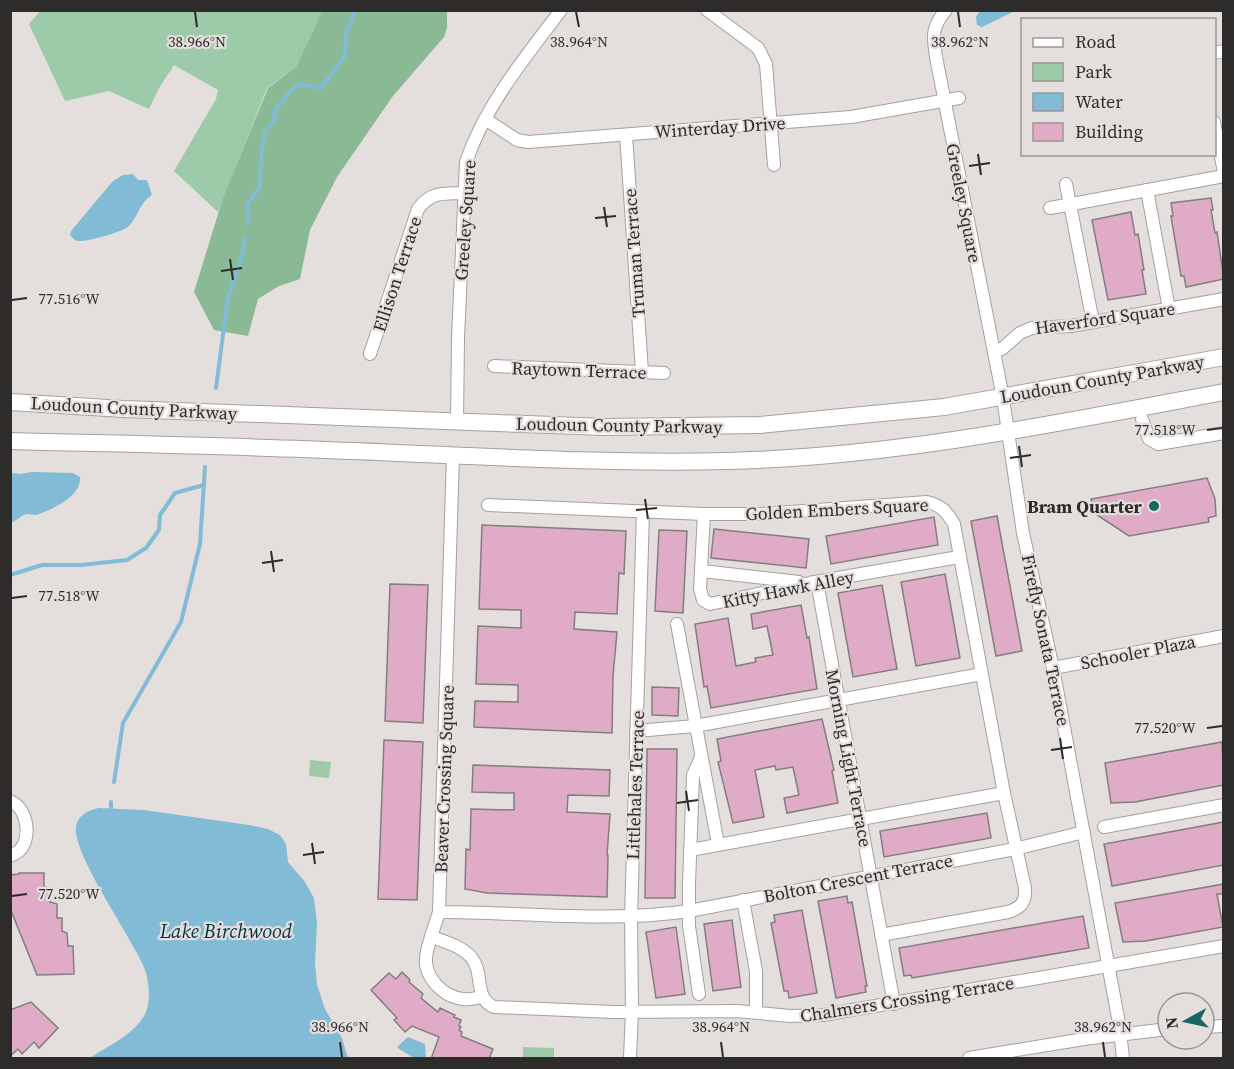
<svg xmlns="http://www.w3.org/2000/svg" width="1234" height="1069" viewBox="0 0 1234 1069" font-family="'Source Serif 4',serif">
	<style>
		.green { fill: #9dcaa9 }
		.forest { fill: #8ab996 }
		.water { fill: #82bbd6 }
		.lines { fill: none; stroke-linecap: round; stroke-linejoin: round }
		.stream { stroke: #82bbd6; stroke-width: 4 }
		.building { fill: #e0abc6; stroke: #827e80; stroke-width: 1.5 }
		.minor-casing { stroke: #a4a09e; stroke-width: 14 }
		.major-casing { stroke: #a4a09e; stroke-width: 18 }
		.minor { stroke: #fff; stroke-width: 12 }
		.major { stroke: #fff; stroke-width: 16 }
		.ticks { fill: none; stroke: #2e2c2b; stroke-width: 2 }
		.poi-dot { fill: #196665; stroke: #e4dfdd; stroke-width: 2 }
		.labels { text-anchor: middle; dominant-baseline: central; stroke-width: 4.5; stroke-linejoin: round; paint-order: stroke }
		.street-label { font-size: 18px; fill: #2e2c2b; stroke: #e4dfdd }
		.poi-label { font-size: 18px; font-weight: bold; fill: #2e2c2b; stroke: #e4dfdd; text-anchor: end }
		.water-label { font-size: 20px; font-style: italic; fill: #003346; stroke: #e4dfdd }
		.ticks-label { font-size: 15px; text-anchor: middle; fill: #2e2c2b; stroke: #e4dfdd; stroke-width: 4.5; stroke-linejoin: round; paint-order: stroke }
	</style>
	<rect width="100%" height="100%" fill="#e4dfdd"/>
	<!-- green -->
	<g class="green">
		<polygon points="41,10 322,11 296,67 267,88 218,212 174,171 216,99 218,90 174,65 159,88 149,109 109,91 65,101 29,24"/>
		<polygon points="310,760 331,762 329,778 309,776"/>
		<polygon points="523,1047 554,1048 554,1058 523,1058"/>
	</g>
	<!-- forest -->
	<polygon class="forest" points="322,11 447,11 447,28 444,37 393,96 337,177 310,230 300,279 279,286 258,299 248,336 214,330 194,292 223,198 268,88 296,67"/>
	<!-- water -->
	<g class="water">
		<polygon points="980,11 980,10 1015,11 982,27 977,25 976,17"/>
		<path d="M133,174L138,180H147L152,195C139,203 139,216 129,226C123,232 86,242 78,241C74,240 73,238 70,235L71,231L113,181L123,175Z"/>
		<path d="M32,472L73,473L80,477C82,496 52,510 36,515C33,515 30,514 27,514C22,515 16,521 11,523V473L20,474Z"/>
		<path d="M99,808L144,810L249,825L268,829L280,835L286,844L288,862L305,882L314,898L317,923L315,963L317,985L325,1009L342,1038L348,1058H90C108,1046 137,1033 146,1012C151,998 149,980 144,967C132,938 72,853 76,827C77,816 88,810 99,808Z"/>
		<polygon points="408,1037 425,1044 426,1058 414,1058 399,1049 397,1047"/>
	</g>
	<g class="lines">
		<!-- stream -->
		<g class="stream">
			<polyline points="248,223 249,217 247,205 260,187 261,154 265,131 276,119 274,112 288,94 299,84 321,88 345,56 346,35 355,10"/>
			<polyline points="216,388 228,297 242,257 245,238"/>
			<polyline points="10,575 42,565 81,565 127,560 146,548 159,530 160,515 175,493 204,485"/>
			<polyline points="114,782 123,723 181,622 200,544 205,467"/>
			<polyline points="111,813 111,802"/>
		</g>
	</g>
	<!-- building -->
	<g class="building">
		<polygon points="1211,198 1213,210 1211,210 1215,233 1217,232 1224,279 1186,287 1184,276 1181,276 1171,216 1173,216 1171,203"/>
		<polygon points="1131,212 1135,235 1138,234 1144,270 1142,270 1146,294 1108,300 1092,220"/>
		<polygon points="1207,478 1215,499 1216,516 1208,518 1209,522 1129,536 1094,513 1091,499"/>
		<polygon points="997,516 1022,651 996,656 971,521"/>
		<polygon points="934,517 938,545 831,564 826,536"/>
		<polygon points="482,525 626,531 624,574 619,573 617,614 575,612 574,629 617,632 613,676 612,733 474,727 475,701 518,702 518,685 476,684 478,626 521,628 521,610 479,609"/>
		<polygon points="714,529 809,539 806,568 711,558"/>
		<polygon points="659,530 687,531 683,613 655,611"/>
		<polygon points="945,574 960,658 916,666 901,582"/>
		<polygon points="390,584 428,585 423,723 385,721"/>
		<polygon points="882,585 897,669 853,677 838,593"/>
		<polygon points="801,605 807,638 809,637 817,689 711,708 707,686 704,687 695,624 728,618 736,666 756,662 755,658 773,655 767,626 753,629 751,614"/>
		<polygon points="652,687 679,688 678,716 652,715"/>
		<polygon points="822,719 834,770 832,771 838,803 787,813 784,798 799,795 793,767 776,770 775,766 755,770 764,817 733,823 718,762 721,761 717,739"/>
		<polygon points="384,740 423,742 417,900 378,899"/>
		<polygon points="1222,742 1224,785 1135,802 1111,803 1105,763"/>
		<polygon points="647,749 677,749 675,898 645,898"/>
		<polygon points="473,765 610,770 609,796 568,795 567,812 610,814 607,855 608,855 607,897 487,893 465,889 466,849 470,850 471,809 514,810 514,793 472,792"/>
		<polygon points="987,813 991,838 884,857 880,831"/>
		<polygon points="1224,822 1224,865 1112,886 1104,844"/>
		<polygon points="19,873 44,873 44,887 50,888 50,902 57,904 57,918 62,918 62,931 67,933 68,946 73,946 74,974 37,975 10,908 10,875 19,874"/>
		<polygon points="1224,884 1224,894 1217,894 1223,927 1146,941 1123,942 1115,903"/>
		<polygon points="847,896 848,903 852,902 867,986 865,986 866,992 836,998 818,901"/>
		<polygon points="802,910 817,993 789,998 788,991 784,991 771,923 775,922 774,915"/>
		<polygon points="1083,916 1089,948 912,978 911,975 904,976 899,948"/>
		<polygon points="732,920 741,987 713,991 704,924"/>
		<polygon points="676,927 685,994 656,998 646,932"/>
		<polygon points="402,972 410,980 409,982 423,994 421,998 438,1012 440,1008 455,1015 454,1017 461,1020 459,1026 461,1027 459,1030 462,1032 461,1036 493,1049 489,1059 431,1059 439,1037 412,1026 405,1032 394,1020 397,1018 371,990 389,973 396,979"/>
		<polygon points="31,1002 58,1028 39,1048 34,1042 22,1054 18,1049 10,1056 10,1010"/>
	</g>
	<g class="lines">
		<defs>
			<g id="minor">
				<polyline points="707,10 758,48 766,64 774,165"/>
				<path d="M946,10C931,28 933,36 936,57L1003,398L1023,533L1053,668L1119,1023L1123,1058"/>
				<polyline points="1214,53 1224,51"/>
				<polyline points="485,119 517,140 528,142 851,117 959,98"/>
				<polyline points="1214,122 1224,172"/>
				<polyline points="626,135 642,372"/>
				<polyline points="1066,184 1093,322"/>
				<polyline points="1147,190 1169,309"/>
				<polyline points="1050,208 1224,176"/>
				<polyline points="994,352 1003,348 1020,333 1032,328 1071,326 1224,299"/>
				<path d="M370,354L418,209C431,191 444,194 464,193"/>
				<polyline points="494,366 664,373"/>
				<polyline points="1142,419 1149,439 1158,444 1224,433"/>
				<path d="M457,421L458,338L466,162C486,104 525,58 561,10"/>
				<path d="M453,455L439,912C523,912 606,923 689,911L1015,849L1084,832"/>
				<path d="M488,505L704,514H762L927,502C941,505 947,512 954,524L1004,793L1025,888C1026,902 1021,908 1008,912L881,935"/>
				<polyline points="704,514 700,589 703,600 710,604 809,583 959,557"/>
				<polyline points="702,571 799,582"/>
				<polyline points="817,582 894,1004"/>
				<polyline points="677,624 718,844"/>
				<polyline points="1053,668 1224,636"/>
				<polyline points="636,731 695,726 982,674"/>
				<path d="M10,801C28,808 32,839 19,851C16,853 13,855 10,856"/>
				<polyline points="1104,827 1224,805"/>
				<polyline points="690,850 1004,793"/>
				<polyline points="743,900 756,971 756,1012"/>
				<path d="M439,912C435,926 428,942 426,957C424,977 443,997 463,999C469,1000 476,998 482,997"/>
				<path d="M432,937C445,942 461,946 471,957C485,974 473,998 494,1007L614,1012L737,1011L790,1016L823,1015L1224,946"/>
				<polyline points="699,994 689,926 689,884 693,775 701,757"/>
				<polyline points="1204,1027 1224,1026"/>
				<polyline points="630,1058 632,1011 631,917 643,512"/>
				<polyline points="969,1058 1084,1039 1168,1029"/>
			</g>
			<g id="major">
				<polyline points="10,402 124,409 605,427 760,425 944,407 1224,357"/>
				<path d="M10,441C125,444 239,446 353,451C478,456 602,464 727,461C894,457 1059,423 1224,392"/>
			</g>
		</defs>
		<!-- minor casing -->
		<use href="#minor" class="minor-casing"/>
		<!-- major casing -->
		<use href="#major" class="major-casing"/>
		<!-- minor -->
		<use href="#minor" class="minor"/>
		<!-- major -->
		<use href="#major" class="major"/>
	</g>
	<!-- ticks -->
	<path class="ticks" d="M195,12L197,27M576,12L579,27M958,12L960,27M978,154L981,175M969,166L990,163M604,207L607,227M595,218L616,216M230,259L233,280M221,271L242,268M12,300L27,298M1207,430L1222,428M1019,446L1022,467M1010,458L1031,455M645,499L648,519M636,510L657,508M271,551L274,572M262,563L283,560M12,598L27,596M1207,728L1222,726M1060,738L1063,759M1051,750L1072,747M686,791L689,811M677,803L698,800M312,843L315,864M303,855L324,852M12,896L27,894M340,1042L342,1057M721,1042L723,1057M1103,1042L1105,1057"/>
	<!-- markers -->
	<circle class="poi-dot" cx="1154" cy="506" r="6"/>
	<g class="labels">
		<!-- street labels -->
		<g class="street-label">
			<text transform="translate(720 127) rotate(-4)">Winterday Drive</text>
			<text transform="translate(964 203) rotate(79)">Greeley Square</text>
			<text transform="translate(465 220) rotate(-86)">Greeley Square</text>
			<text transform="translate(634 253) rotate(-94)">Truman Terrace</text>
			<text transform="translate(397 274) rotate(-72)">Ellison Terrace</text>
			<text transform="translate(1105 318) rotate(-8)">Haverford Square</text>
			<text transform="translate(579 370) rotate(2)">Raytown Terrace</text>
			<text transform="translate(1102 379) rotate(-10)">Loudoun County Parkway</text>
			<text transform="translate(134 408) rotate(3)">Loudoun County Parkway</text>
			<text transform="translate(619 425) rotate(1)">Loudoun County Parkway</text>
			<text transform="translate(837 509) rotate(-3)">Golden Embers Square</text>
			<text transform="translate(788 589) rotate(-11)">Kitty Hawk Alley</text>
			<text transform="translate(1046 640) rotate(78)">Firefly Sonata Terrace</text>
			<text transform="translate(1138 652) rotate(-11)">Schooler Plaza</text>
			<text transform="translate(849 758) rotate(79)">Morning Light Terrace</text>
			<text transform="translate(444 779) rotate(-88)">Beaver Crossing Square</text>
			<text transform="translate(635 785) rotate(-88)">Littlehales Terrace</text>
			<text transform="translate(858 878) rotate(-11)">Bolton Crescent Terrace</text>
			<text transform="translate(907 999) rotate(-9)">Chalmers Crossing Terrace</text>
		</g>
		<!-- poi labels -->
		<g class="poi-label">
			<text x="1142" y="506">Bram Quarter</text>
		</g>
		<!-- water labels -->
		<g class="water-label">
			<text x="226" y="931">Lake Birchwood</text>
		</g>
	</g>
	<g class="ticks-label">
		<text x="197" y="47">38.966°N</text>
		<text x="579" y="47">38.964°N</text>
		<text x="960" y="47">38.962°N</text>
		<text x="69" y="304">77.516°W</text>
		<text x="1165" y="435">77.518°W</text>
		<text x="69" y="601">77.518°W</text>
		<text x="1165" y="733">77.520°W</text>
		<text x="69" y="899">77.520°W</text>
		<text x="340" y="1032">38.966°N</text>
		<text x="721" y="1032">38.964°N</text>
		<text x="1103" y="1032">38.962°N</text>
	</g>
	<!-- border -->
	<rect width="1234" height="1069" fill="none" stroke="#2e2c2b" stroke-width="24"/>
	<!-- legend -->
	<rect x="1021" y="18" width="195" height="138" fill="#e4dfdd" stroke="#9b9796" stroke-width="1.5"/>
	<rect x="1033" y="38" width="30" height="9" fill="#ffffff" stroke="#9b9796" stroke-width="1.5"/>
	<text x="1075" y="48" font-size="18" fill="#2e2c2b">Road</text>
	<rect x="1033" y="63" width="30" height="18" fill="#9dcaa9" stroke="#9b9796" stroke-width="1.5"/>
	<text x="1075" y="78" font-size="18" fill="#2e2c2b">Park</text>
	<rect x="1033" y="93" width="30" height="18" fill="#82bbd6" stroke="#9b9796" stroke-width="1.5"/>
	<text x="1075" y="108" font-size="18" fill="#2e2c2b">Water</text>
	<rect x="1033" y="123" width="30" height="18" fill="#e0abc6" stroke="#9b9796" stroke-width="1.5"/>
	<text x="1075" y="138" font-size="18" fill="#2e2c2b">Building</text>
	<!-- north arrow -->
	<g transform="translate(1186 1021) rotate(262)"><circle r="28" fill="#e4dfdd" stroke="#9b9796" stroke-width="1.5"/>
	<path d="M0-4.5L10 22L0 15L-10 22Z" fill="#196665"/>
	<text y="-9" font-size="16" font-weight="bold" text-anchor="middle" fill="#2e2c2b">N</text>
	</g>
</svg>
